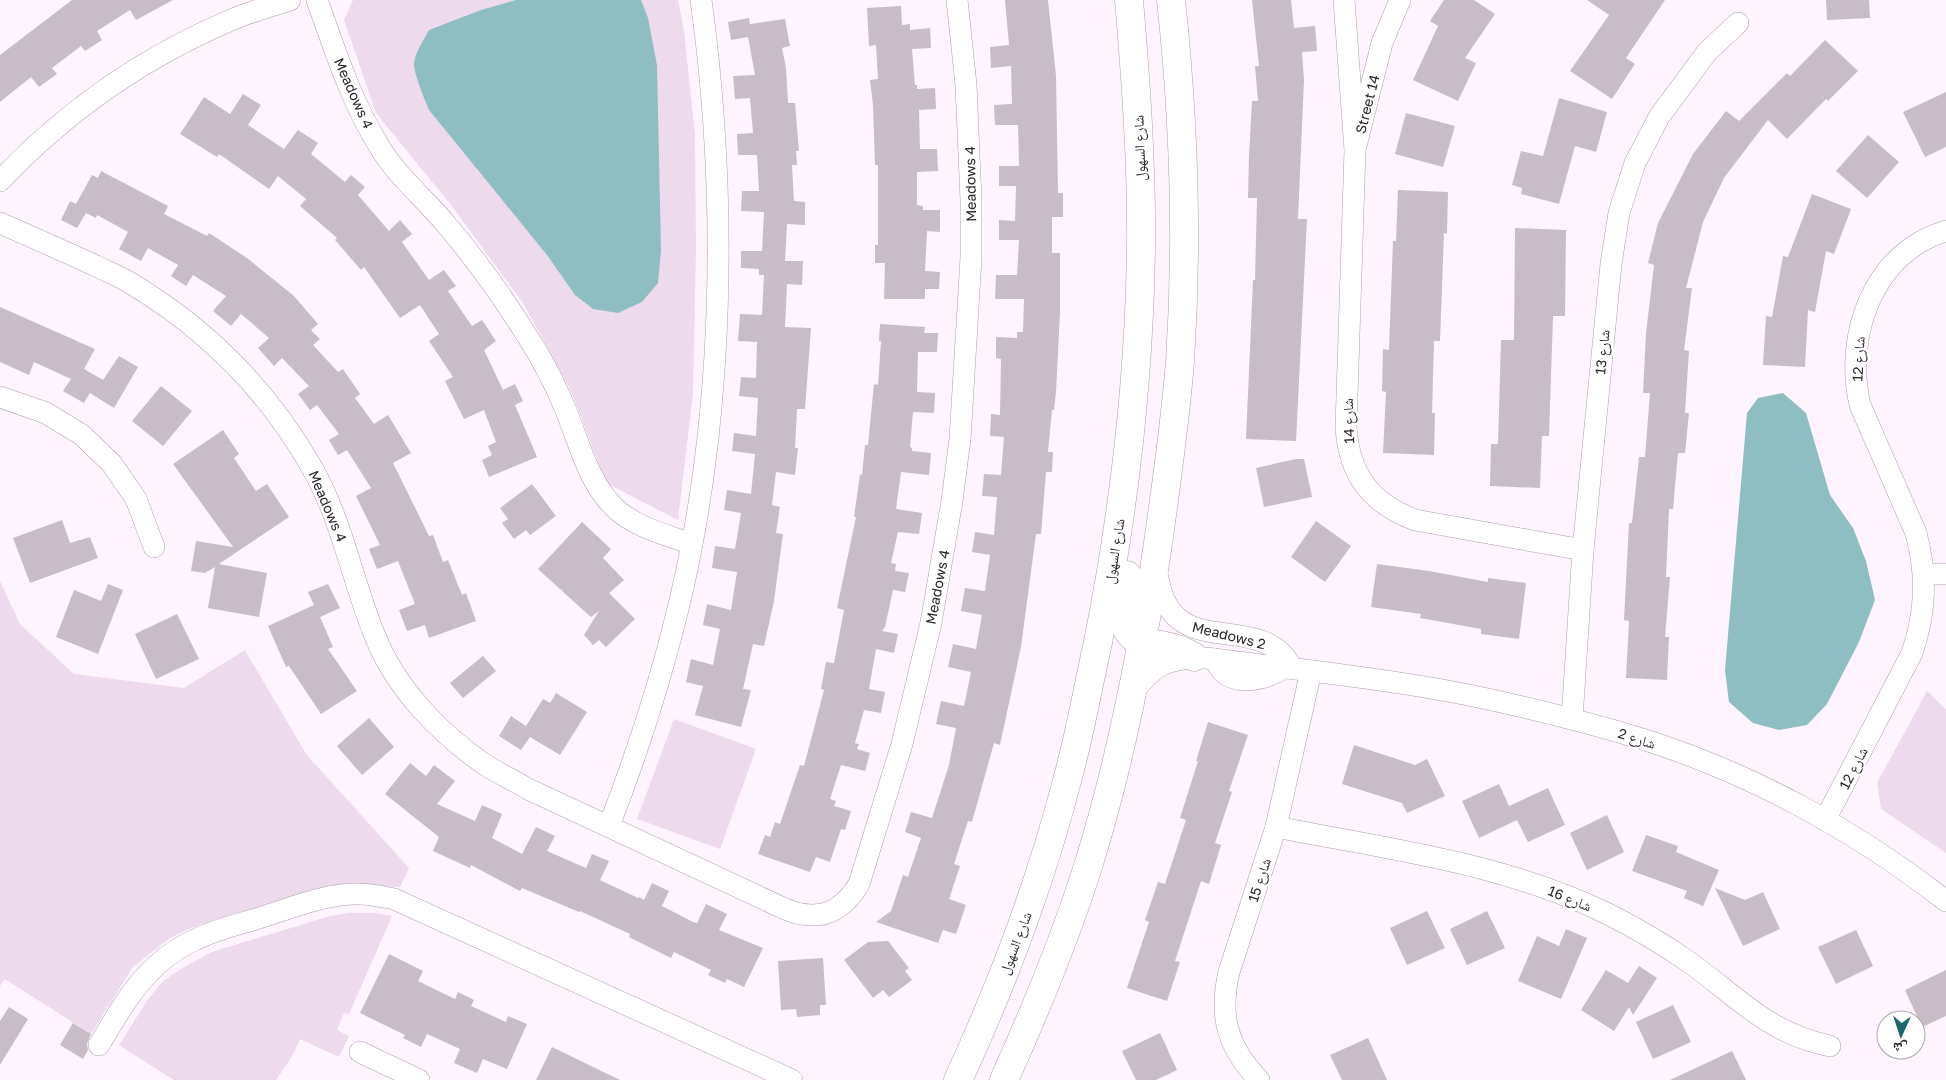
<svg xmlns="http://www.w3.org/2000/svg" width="1946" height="1080" viewBox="0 0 1946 1080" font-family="'Golos Text','Noto Naskh Arabic',sans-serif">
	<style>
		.green { fill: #eedaed }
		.water { fill: #8fbec2 }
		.building { fill: #c8bcc7 }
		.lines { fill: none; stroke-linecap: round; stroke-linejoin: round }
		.street-casing { stroke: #aba0ab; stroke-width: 22 }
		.secondary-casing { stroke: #aba0ab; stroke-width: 29 }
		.street { stroke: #fff; stroke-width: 21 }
		.secondary { stroke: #fff; stroke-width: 28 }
		.labels { text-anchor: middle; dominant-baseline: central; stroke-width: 5; stroke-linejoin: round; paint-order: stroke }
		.street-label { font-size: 14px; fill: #2a252a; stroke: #fff }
	</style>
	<rect width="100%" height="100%" fill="#fef4fe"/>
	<!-- green -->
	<g class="green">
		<polygon points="353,0 678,0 684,31 695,135 696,250 693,394 678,520 606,483 572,393 523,303 451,205 376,113 344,20"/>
		<polygon points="0,581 20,624 74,674 184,688 245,650 306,754 409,868 400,887 331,885 191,928 170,938 133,967 91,1034 5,979 0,986"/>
		<polygon points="1927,691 1946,709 1946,853 1881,809 1877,783"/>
		<polygon points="674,719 756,749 720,849 637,819"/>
		<polygon points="349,913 373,913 392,916 349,1014 344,1013 337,1030 349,1036 339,1057 300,1039 291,1058 276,1080 174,1080 119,1045 148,999 163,981 184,967 212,952 330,916"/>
	</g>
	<!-- water -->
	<g class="water">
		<path d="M516,0H641L648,18L657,65L661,250L658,283L642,302L618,313L593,309L575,295L547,255L429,110C425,100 414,74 414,64C415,52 424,40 429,30L481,10Z"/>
		<polygon points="1783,393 1806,413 1830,495 1853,528 1866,561 1875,600 1859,642 1827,704 1807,725 1779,730 1753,723 1729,702 1725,670 1747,413 1758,398"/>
	</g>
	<!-- building -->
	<g class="building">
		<polygon points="72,0 173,0 136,20 130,10 97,31 102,40 85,51 81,46 52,68 57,74 39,87 31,77 0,102 0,55"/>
		<polygon points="1005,0 1048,0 1056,76 1058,193 1063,193 1063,217 1052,217 1052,253 1060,253 1060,312 1056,392 1054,410 1052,410 1048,452 1053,452 1052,472 1046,472 1041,534 1036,534 1021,647 1000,745 994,743 972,822 968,821 954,864 960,866 949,899 966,905 956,934 943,930 938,943 876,922 891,911 903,875 908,877 921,838 905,832 911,812 932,818 949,765 956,728 936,724 941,701 964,706 971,672 948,667 953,644 976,649 982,615 961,611 965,588 985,591 990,555 972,552 975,532 994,535 997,497 982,496 984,474 1001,475 1004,437 990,436 991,414 1000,415 1001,359 996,358 996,337 1017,338 1017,332 1023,332 1024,299 995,299 996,275 1017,275 1019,240 999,240 999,220 1015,221 1016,186 999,186 999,166 1019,166 1018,125 995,125 994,105 1012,104 1011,66 991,68 990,47 1009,45"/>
		<polygon points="1252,0 1291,0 1294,28 1315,26 1317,51 1302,52 1304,80 1298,219 1307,219 1296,441 1246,439 1253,280 1255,280 1257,198 1248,198 1249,156 1252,101 1258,101 1255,66 1259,66"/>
		<polygon points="1444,0 1474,0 1495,14 1465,58 1476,63 1458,101 1413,80 1438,26 1430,21"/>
		<polygon points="1587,0 1665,0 1626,58 1635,64 1612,99 1570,71 1609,15"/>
		<polygon points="1826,0 1869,0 1870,18 1827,20"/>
		<polygon points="901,6 902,25 910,24 910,30 930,28 931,48 912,49 915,85 917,85 917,89 935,88 936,109 919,110 920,149 937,149 938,171 917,172 917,205 923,206 923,210 940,210 940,232 927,231 925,271 940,272 939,289 925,289 925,299 884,299 885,263 875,263 875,245 878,245 878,165 875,165 873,105 870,80 878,79 876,45 869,46 867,8"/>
		<polygon points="749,18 750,24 785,19 790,46 782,48 786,68 788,103 795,103 799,151 796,151 797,165 792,165 794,201 805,202 805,225 787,224 785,261 803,261 802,285 787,284 785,327 811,328 805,409 797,409 795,448 798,448 795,475 776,472 772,505 780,507 776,533 783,534 774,601 764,646 753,644 743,689 751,690 741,727 695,715 703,686 686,682 691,659 713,665 720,629 703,625 707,604 731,610 737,572 712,568 715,546 735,549 741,513 724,510 727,490 751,494 755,454 732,451 734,433 756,436 758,398 739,396 741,377 756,378 757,342 738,341 740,314 762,315 764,275 759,275 759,269 741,268 741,251 762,251 764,212 741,211 742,191 759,191 757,155 738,155 737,134 753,133 750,98 735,99 733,76 755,75 748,37 731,40 728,22"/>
		<polygon points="1825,40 1858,71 1828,101 1826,99 1787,139 1768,120 1724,178 1703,222 1686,288 1692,288 1684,350 1689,351 1685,413 1689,413 1685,453 1678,453 1673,509 1669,509 1666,577 1670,577 1665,637 1669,637 1667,680 1626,678 1629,621 1624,620 1629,523 1632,523 1639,457 1645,457 1650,393 1643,393 1646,333 1654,265 1648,263 1658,223 1693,154 1726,111 1739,121 1787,73 1790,76"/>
		<polygon points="1946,92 1946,147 1925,157 1903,112"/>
		<polygon points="243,94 261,105 248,125 284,149 298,130 318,143 311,154 345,182 351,175 365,187 358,195 389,231 400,220 412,234 402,242 429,280 444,270 456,286 448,291 472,326 482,320 496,341 484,350 503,390 515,384 523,401 515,405 537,457 489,477 482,460 492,455 488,446 496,442 484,410 464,419 445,381 453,377 429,341 439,334 420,305 400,318 364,267 361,270 335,240 337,238 300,206 306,199 278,176 269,189 219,154 217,157 180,134 204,97 230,114"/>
		<polygon points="1559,98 1607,112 1596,152 1575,146 1559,204 1521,194 1522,188 1512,185 1521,151 1543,156"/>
		<polygon points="1406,113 1455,126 1443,167 1395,154"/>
		<polygon points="1868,135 1899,162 1867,198 1836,171"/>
		<polygon points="101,171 168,206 164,214 207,236 209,233 247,258 294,296 318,324 311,330 320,339 313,345 338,372 343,369 360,394 355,398 374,424 388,415 411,453 393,463 429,536 433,535 443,562 448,560 462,595 466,593 476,621 429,638 425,625 407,631 399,610 415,604 398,561 377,569 369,549 380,545 356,496 371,488 347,450 338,455 329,440 339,434 317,405 310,410 298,394 309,386 282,358 274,366 258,348 269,338 241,314 231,326 213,311 226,296 193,275 186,286 171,276 178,265 148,248 141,261 119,249 128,232 97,215 96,218 86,213 77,228 61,220 70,201 76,204 92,175 98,178"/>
		<polygon points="1398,190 1448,192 1447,234 1444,233 1440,341 1434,341 1432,413 1435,413 1434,455 1383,453 1386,392 1382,391 1383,349 1389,350 1393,241 1396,241"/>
		<polygon points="1812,194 1851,209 1834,254 1826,251 1815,312 1808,310 1805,367 1763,365 1766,316 1772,317 1783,256 1788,257"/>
		<polygon points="1515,228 1566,230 1565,316 1553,316 1549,436 1542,436 1540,488 1490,486 1491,444 1498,444 1501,340 1514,340"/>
		<polygon points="0,307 95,349 84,369 103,380 119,356 138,367 114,408 90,393 84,403 63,391 71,379 34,362 29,375 0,362"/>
		<polygon points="880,324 925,327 924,333 938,333 937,352 918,352 917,392 935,393 934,413 913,412 910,447 912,448 912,451 931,453 929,475 901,472 896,509 922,513 919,534 898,532 891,563 896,564 895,571 909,573 905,592 893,590 885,627 882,631 898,634 894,653 876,649 869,689 885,692 881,713 864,710 855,743 859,744 857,749 870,753 865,771 841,765 830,799 836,801 834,806 851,811 845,830 841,829 830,862 816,857 810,872 758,854 765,835 770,837 775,822 780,824 800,765 804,766 824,690 821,689 826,662 834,663 844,610 837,608 856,517 854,517 860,474 862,475 865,445 868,445 874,384 878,385 881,341 879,341"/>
		<polygon points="161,386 192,411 163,446 132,421"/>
		<polygon points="223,430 239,454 234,458 256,491 267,484 289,517 219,564 267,573 259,617 208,608 215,567 205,573 191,571 196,541 233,547 173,464"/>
		<polygon points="1296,459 1304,459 1312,497 1264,507 1256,468"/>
		<polygon points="532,484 556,516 530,535 526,530 514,539 502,523 508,519 500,508"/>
		<polygon points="62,520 70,543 90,537 98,558 30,583 13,538"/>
		<polygon points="1316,521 1351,546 1325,582 1291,557"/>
		<polygon points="582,522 611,549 603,558 624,580 609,593 635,619 606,647 599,640 593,645 584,635 599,611 591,617 562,591 563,589 561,590 538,569"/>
		<polygon points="1377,564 1429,571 1488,582 1488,578 1526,583 1519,639 1481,634 1481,629 1420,618 1421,614 1371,607"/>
		<polygon points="108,584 123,590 98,654 56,637 74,590 101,601"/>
		<polygon points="328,584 340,608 320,617 333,647 328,649 357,691 321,714 289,666 286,667 268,626 314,605 308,592"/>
		<polygon points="177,614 199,659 156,679 135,634"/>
		<polygon points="483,656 496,671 463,698 450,683"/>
		<polygon points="556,693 587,712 560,755 530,737 521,750 499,736 511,716 526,726 543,699 550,703"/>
		<polygon points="369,718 394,747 362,775 337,746"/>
		<polygon points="1208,722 1248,735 1229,791 1232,792 1215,843 1221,845 1209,884 1201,881 1175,961 1180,962 1167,1001 1127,988 1149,922 1145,920 1158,882 1165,884 1186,820 1180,818 1198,761 1196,761"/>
		<polygon points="1354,745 1415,765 1427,759 1445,796 1407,813 1402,803 1342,784"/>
		<polygon points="410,763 426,776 434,765 455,781 437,804 475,821 482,805 502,814 492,838 522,854 536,827 555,836 547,851 586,868 592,854 609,861 600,880 638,898 639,897 644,900 652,883 669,891 662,906 693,922 697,923 706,904 727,914 719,930 763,948 744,987 727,979 725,983 708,975 711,970 674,952 671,958 629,937 630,934 580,911 579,912 522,888 520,891 471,865 470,868 433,851 439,837 385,794"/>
		<polygon points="1499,784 1509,806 1548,788 1565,825 1528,842 1517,820 1479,838 1462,801"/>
		<polygon points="1607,815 1624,852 1587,870 1570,833"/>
		<polygon points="1646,835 1678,846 1676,852 1719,870 1703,906 1684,898 1687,891 1632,871"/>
		<polygon points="1715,888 1745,900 1763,892 1780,929 1743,946"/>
		<polygon points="1427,911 1445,948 1407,965 1390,928"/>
		<polygon points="1487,911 1505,948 1467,965 1450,929"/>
		<polygon points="1566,929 1587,938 1561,999 1518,981 1537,936 1559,946"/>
		<polygon points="1856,930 1873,966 1836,984 1818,947"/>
		<polygon points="888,941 909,968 905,971 912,980 889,997 883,990 873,998 844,960 868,942"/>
		<polygon points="389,954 423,971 418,981 455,999 458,992 474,1000 471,1006 506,1022 508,1016 527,1024 507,1069 483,1059 477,1073 454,1063 460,1049 427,1034 421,1047 403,1038 405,1035 360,1013"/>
		<polygon points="823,958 826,1005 820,1005 820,1015 797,1017 796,1009 781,1010 778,961"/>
		<polygon points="1639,966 1657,978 1633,1015 1629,1007 1614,1031 1581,1010 1606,970 1628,983"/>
		<polygon points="1946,970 1946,1016 1922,1027 1905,990"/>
		<polygon points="1673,1005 1691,1042 1653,1059 1636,1022"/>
		<polygon points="9,1007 28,1019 0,1065 0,1021"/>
		<polygon points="73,1023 91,1034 87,1044 88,1050 83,1059 60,1045"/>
		<polygon points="1160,1033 1177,1070 1156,1080 1136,1080 1122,1051"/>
		<polygon points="1368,1038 1387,1080 1342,1080 1330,1055"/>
		<polygon points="552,1047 620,1080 536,1080"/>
		<polygon points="1732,1051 1746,1080 1670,1080"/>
	</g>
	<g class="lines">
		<defs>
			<g id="street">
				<path d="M317,0C335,50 351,101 379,146C396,175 423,197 445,223C480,264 510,307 537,352C548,371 559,393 567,413C580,446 590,486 617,510C638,528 666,535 692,544"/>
				<polyline points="1344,0 1355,150 1382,43 1400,0"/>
				<path d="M1355,150L1346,427C1349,474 1370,503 1415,520L1583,550"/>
				<path d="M0,181C66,111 147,55 236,18C253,11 272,6 290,0"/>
				<path d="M0,223C32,237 64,251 96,266C108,272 121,277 132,284C208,330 267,389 311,466C342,519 352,580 375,636C396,689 441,735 487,766C500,774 513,780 526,788L785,909C817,922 841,914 859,884L902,744L931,623L952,501L960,439L971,258V200L966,85L957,0"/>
				<polyline points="0,397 46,413 82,435 112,464 136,499 154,547"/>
				<path d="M1156,570C1159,581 1160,593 1166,603C1192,654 1263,613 1292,668"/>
				<polyline points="1924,574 1946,574"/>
				<path d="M1214,659C1217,663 1220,669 1223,672C1239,686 1268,679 1283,668"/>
				<path d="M1132,694C1153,665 1168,657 1205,658C1293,669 1382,678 1469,695C1526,707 1583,721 1639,738C1749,772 1855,830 1946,901"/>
				<polyline points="1572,719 1583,550 1611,264 1619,213 1635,163 1659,117 1707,52 1738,23"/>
				<path d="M1825,820L1912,653C1926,612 1927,575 1916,533L1860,405C1844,336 1873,252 1946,231"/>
				<path d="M609,826C637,754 660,683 678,609C725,416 728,196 701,0"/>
				<path d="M1276,827C1388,849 1504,863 1608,914C1636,928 1663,944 1689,962C1738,997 1767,1033 1830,1046"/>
				<path d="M99,1045C116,1017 132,987 157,965C168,955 181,946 195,940C214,930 236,925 256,919C289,909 325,893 360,894C371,894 383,897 394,899L792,1080"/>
				<polyline points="360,1052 419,1080"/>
				<path d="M1259,1080C1227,1047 1219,1016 1229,972L1276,827L1311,671"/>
			</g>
			<g id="secondary">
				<path d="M1127,575C1124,597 1115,632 1142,642C1148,644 1155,644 1161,645C1173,647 1183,650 1194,657"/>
				<path d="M958,1080C1003,983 1041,882 1068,777C1080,733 1088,687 1098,642C1124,512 1139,382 1141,250C1142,166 1136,83 1129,0"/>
				<path d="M1004,1080C1036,1009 1066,937 1089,863C1124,750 1146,632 1162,515C1169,464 1176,412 1180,361C1188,240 1184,120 1171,0"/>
			</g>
		</defs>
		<!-- street casing -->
		<use href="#street" class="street-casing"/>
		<!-- secondary casing -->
		<use href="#secondary" class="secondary-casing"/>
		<!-- street -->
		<use href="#street" class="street"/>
		<!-- secondary -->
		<use href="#secondary" class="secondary"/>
	</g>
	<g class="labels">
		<!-- street labels -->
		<g class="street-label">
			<text transform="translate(354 93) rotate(66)">Meadows 4</text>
			<text transform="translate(1367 104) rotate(-76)">Street 14</text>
			<text transform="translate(1139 148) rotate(-92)">شارع السهول</text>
			<text transform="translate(970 184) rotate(-91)">Meadows 4</text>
			<text transform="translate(1602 352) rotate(-84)">شارع 13</text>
			<text transform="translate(1858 359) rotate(-87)">شارع 12</text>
			<text transform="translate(1348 421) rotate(-92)">شارع 14</text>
			<text transform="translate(328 506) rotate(67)">Meadows 4</text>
			<text transform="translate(1114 551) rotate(-81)">شارع السهول</text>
			<text transform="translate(937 587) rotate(-79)">Meadows 4</text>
			<text transform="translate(1229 635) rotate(14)">Meadows 2</text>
			<text transform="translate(1637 738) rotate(18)">شارع 2</text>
			<text transform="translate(1853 768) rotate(-63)">شارع 12</text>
			<text transform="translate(1259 880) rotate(-72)">شارع 15</text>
			<text transform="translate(1570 898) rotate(22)">شارع 16</text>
			<text transform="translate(1015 943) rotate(-69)">شارع السهول</text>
		</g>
	</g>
	<!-- north arrow -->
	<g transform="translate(1901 1035) rotate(183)"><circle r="24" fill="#ffffff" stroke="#aaa8aa"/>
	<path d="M0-4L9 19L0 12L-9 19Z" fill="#1a676d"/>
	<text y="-8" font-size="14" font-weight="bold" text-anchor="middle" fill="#2a252a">ش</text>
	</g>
</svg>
